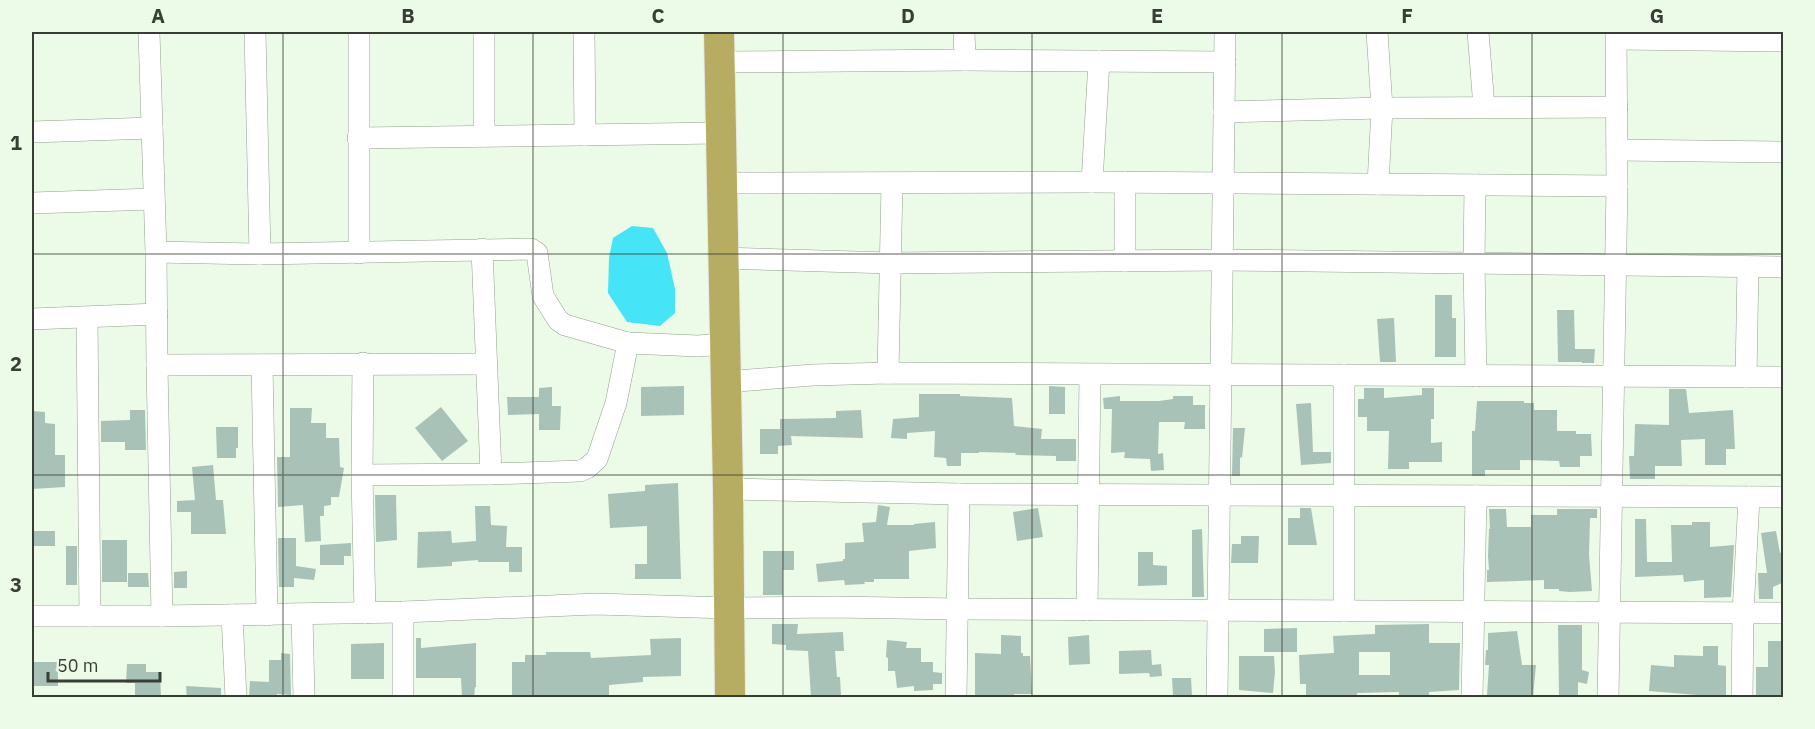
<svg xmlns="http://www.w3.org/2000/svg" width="1815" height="729" viewBox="0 0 1815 729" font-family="'IBM Plex Sans',sans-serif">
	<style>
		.water { fill: #45e4f6 }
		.building { fill: #a8c2b8; fill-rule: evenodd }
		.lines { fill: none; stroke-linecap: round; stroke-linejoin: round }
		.minor-casing { stroke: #93a08e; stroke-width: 22 }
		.highway-casing { stroke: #e7e8e7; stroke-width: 32 }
		.minor { stroke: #fff; stroke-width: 21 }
		.highway { stroke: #b6ac62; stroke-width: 30 }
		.grid { fill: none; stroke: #383d35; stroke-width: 1.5; stroke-opacity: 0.55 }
		.neatline { fill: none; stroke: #383d35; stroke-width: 2 }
		.grid-label { font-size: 20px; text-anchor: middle; font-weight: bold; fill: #383d35 }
	</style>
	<rect width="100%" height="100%" fill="#ecfbe7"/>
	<!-- water -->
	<polygon class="water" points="632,226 653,228 667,253 675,289 675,313 660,326 627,322 608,293 609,258 613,238"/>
	<!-- building -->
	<g class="building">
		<polygon points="1435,295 1452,295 1452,318 1456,318 1456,357 1435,357"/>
		<polygon points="1557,310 1574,310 1575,349 1595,349 1594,363 1582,363 1582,362 1558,362"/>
		<polygon points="1394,318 1396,362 1380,362 1377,319"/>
		<polygon points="684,386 684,415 641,416 641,387"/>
		<polygon points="1049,386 1065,387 1065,414 1049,414"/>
		<polygon points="552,387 552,406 561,406 560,430 539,430 539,414 508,415 507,397 539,397 539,388"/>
		<polygon points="1364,388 1384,388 1384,398 1422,395 1422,388 1434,388 1434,419 1431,419 1431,443 1442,442 1442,462 1409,462 1409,469 1388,469 1389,431 1367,431 1367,417 1358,417 1358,399 1364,399"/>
		<polygon points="1669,389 1686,389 1689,413 1733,410 1735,449 1726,449 1726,465 1705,465 1705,439 1681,440 1682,466 1655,466 1655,479 1630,479 1629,456 1634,456 1635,424 1669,425"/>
		<polygon points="919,394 960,394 960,396 1012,398 1014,426 1042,429 1041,439 1076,439 1076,461 1056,461 1056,456 1015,455 1016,453 979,452 979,453 961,453 961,466 947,466 946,458 934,457 935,431 907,433 907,439 891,438 893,419 919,417"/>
		<polygon points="1120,396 1120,401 1159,401 1173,399 1173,396 1193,396 1193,405 1205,405 1205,429 1184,429 1185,422 1159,422 1158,454 1163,453 1164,470 1151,471 1150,459 1124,458 1125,452 1111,453 1112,409 1104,409 1103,398"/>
		<polygon points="1477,401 1524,401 1524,403 1534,403 1534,410 1557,410 1557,431 1576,431 1576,434 1591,434 1592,456 1580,456 1580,467 1560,467 1559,461 1520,460 1520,470 1485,470 1485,476 1472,476 1472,431 1475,431"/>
		<polygon points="1311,403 1313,452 1331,452 1331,463 1301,465 1296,404"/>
		<polygon points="441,407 468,441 442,461 415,428"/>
		<polygon points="290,408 312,408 311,423 326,423 326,438 339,438 340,467 344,468 339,497 331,497 331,505 324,506 324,516 320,516 321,541 305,542 303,505 278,507 277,457 290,457"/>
		<polygon points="130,410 145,410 146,450 125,450 125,442 101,442 101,421 130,420"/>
		<polygon points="861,410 863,438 791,436 792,445 778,446 778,454 760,454 760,429 780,429 780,419 836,418 836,411"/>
		<polygon points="32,411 45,412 45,423 55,424 55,455 65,455 65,487 32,489"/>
		<polygon points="216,427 238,427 238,448 236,448 236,458 217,458"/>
		<polygon points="1233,428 1245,428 1242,458 1240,457 1240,476 1232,476"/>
		<polygon points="213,465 216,500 223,500 226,534 191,534 191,512 177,512 177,501 195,500 192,467"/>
		<polygon points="678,483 681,579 635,579 635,564 647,564 647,526 610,528 608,494 645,491 645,485"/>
		<polygon points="375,495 396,495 397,540 376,542"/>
		<polygon points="878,505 890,507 887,525 914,525 914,524 935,522 936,548 909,551 909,579 874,579 874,582 864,582 865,584 845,585 844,580 818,582 816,564 843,561 843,559 845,559 845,543 864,542 862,523 876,522"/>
		<polygon points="475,506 490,506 491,525 507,526 506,547 522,547 522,572 509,572 509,562 478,562 478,560 452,562 452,566 417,568 418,532 451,531 452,543 476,541"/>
		<polygon points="1038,508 1043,537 1017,541 1013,512"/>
		<polygon points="1300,508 1311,508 1317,545 1288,545 1288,518 1300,518"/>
		<polygon points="1489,509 1506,509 1507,527 1531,527 1531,515 1557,515 1557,509 1597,509 1597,518 1590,518 1589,555 1592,591 1570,592 1559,591 1559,589 1544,589 1544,580 1487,582 1487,570 1489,570 1488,556 1489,529 1490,529"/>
		<polygon points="1635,519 1646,519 1647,562 1672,562 1671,525 1692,525 1692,522 1710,522 1710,547 1734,545 1731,597 1704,598 1704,580 1684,582 1683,575 1635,577"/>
		<polygon points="1202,529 1204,597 1192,597 1192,530"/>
		<rect x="32" y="531" width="23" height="15"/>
		<polygon points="1776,531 1780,553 1784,551 1784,582 1773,587 1773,599 1759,599 1758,573 1767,573 1761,533"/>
		<polygon points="1241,536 1259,536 1258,563 1231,563 1232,544 1241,544"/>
		<polygon points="278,538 296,538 296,566 316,569 314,580 294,578 294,587 279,587"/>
		<rect x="102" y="540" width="25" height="42"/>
		<polygon points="351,543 351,556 344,556 344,565 320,565 320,545"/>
		<rect x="66" y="546" width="11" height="39"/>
		<polygon points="763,551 794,551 794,570 783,570 783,595 763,595"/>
		<polygon points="1138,552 1153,552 1153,565 1167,566 1167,585 1138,586"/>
		<polygon points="187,571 187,588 174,588 174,572"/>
		<polygon points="128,573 148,573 149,587 128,587"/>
		<polygon points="772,624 798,624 797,634 843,632 844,651 835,651 837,677 840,677 841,696 811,697 808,651 786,650 786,645 772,644"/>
		<path d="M1429,624V643H1460L1459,690L1429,692V697H1399V692L1357,693V698L1306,697V684H1300L1299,655L1334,653L1333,636L1375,634V625ZM1359,652H1390V675H1359Z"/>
		<polygon points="1558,625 1582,625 1582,670 1589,672 1587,684 1578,682 1578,697 1559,696"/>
		<polygon points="1297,628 1297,652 1264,652 1264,629"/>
		<polygon points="1517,631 1522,665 1536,665 1533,697 1498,697 1498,695 1487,695 1489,665 1485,665 1486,650 1488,650 1488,633"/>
		<polygon points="1001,635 1021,636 1021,653 1023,653 1023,656 1030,656 1032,694 1014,694 1014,698 975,698 975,653 1001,654"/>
		<polygon points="1089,635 1090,664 1069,665 1068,637"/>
		<polygon points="416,638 421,638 421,648 476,643 476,687 475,687 474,698 462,698 461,678 416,678"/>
		<polygon points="681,638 681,676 643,677 643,682 609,685 609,698 512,696 512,662 525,662 525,655 546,655 546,652 590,652 591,658 651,655 650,639"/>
		<polygon points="887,640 907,642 906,648 921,648 921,662 933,662 933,672 942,673 942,684 933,684 933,690 914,691 914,686 897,688 895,671 888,671 888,658 886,657"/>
		<polygon points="1768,641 1784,641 1784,698 1756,698 1756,667 1768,667"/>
		<polygon points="384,643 384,679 351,679 351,644"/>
		<polygon points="1703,646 1718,646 1718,665 1726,666 1726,695 1697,695 1649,691 1651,665 1674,667 1674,655 1703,656"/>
		<polygon points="1151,650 1152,665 1161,664 1162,676 1150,677 1149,673 1119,674 1119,651"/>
		<polygon points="281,653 290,654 291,695 277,694 277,698 249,698 250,681 269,682 269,660 281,660"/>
		<polygon points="1239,656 1274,656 1275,672 1273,693 1239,690"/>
		<rect x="32" y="662" width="26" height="24"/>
		<polygon points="127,664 146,664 146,672 160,672 161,698 135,698 135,683 126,683"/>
		<polygon points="1172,678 1191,678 1192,696 1173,696"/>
		<polygon points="186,686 221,688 221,698 187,698"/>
	</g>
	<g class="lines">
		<defs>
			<g id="minor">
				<polyline points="149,32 156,252 157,365 162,616"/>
				<polyline points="255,32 260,254"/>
				<polyline points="359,32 359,253"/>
				<polyline points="584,32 585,135"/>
				<polyline points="964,32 965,60"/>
				<polyline points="1377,32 1382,108 1378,184"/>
				<polyline points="1478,32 1484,107"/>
				<polyline points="1617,39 1784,41"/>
				<polyline points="719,62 965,60 1225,62"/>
				<polyline points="1224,112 1382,108 1617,107"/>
				<polyline points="32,132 152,128"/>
				<polyline points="484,136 484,32"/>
				<polyline points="358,138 720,133"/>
				<polyline points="1617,150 1784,152"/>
				<polyline points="1092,182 1099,61"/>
				<polyline points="722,183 1092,182 1617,186"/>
				<polyline points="1475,185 1474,263 1476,376"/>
				<polyline points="32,203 154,199"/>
				<polyline points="482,249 491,474"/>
				<polyline points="156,252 260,254 531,249 537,253 543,296 558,320 565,325 628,343 616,403 597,459 587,468 580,471 491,474 362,475"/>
				<polyline points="723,258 891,263 1222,260 1784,267"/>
				<polyline points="1125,261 1125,182"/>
				<polyline points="87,318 90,616"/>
				<polyline points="32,319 157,314"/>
				<polyline points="628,343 698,346 724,344"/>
				<polyline points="363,363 362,475 365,613"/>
				<polyline points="157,365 486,364"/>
				<polyline points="262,365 267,615"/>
				<polyline points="888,373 892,184"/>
				<polyline points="1746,377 1748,267"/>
				<polyline points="725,382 813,375 888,373 1784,377"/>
				<polyline points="728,489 959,494 1784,497"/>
				<polyline points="1087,610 1090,375"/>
				<polyline points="1344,611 1344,375"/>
				<polyline points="403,612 403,698"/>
				<polyline points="302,614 304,698"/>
				<polyline points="232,615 236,698"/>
				<polyline points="32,616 162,616 403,612 596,604 728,608 834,607 957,609 1784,613"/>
				<polyline points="956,698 959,494"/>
				<polyline points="1217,698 1225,32"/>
				<polyline points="1472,698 1476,496"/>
				<polyline points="1608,698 1617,186 1616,32"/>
				<polyline points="1742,698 1743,614 1749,497"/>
			</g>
			<polyline id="highway" points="719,32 728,489 730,698"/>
		</defs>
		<!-- minor casing -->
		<use href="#minor" class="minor-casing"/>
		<!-- highway casing -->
		<use href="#highway" class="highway-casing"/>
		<!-- minor -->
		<use href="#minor" class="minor"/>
		<!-- highway -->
		<use href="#highway" class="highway"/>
	</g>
	<!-- grid -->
	<path class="grid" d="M283,32V698M533,32V698M783,32V698M1032,32V698M1282,32V698M1532,32V698M32,254H1784M32,475H1784"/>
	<!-- border -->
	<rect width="1815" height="729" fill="none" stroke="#ecfbe7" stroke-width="66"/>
	<!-- scale -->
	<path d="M48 672v9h112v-9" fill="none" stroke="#383d35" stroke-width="3"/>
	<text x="57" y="672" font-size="18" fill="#383d35" stroke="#ecfbe7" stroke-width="4.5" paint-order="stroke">50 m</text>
	<rect x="33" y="33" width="1749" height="663" class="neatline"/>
	<g class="grid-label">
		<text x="158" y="23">A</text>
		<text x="408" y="23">B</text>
		<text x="658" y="23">C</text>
		<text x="908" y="23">D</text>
		<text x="1157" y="23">E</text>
		<text x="1407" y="23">F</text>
		<text x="1657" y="23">G</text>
		<text x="16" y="150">1</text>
		<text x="16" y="371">2</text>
		<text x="16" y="592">3</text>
	</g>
</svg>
